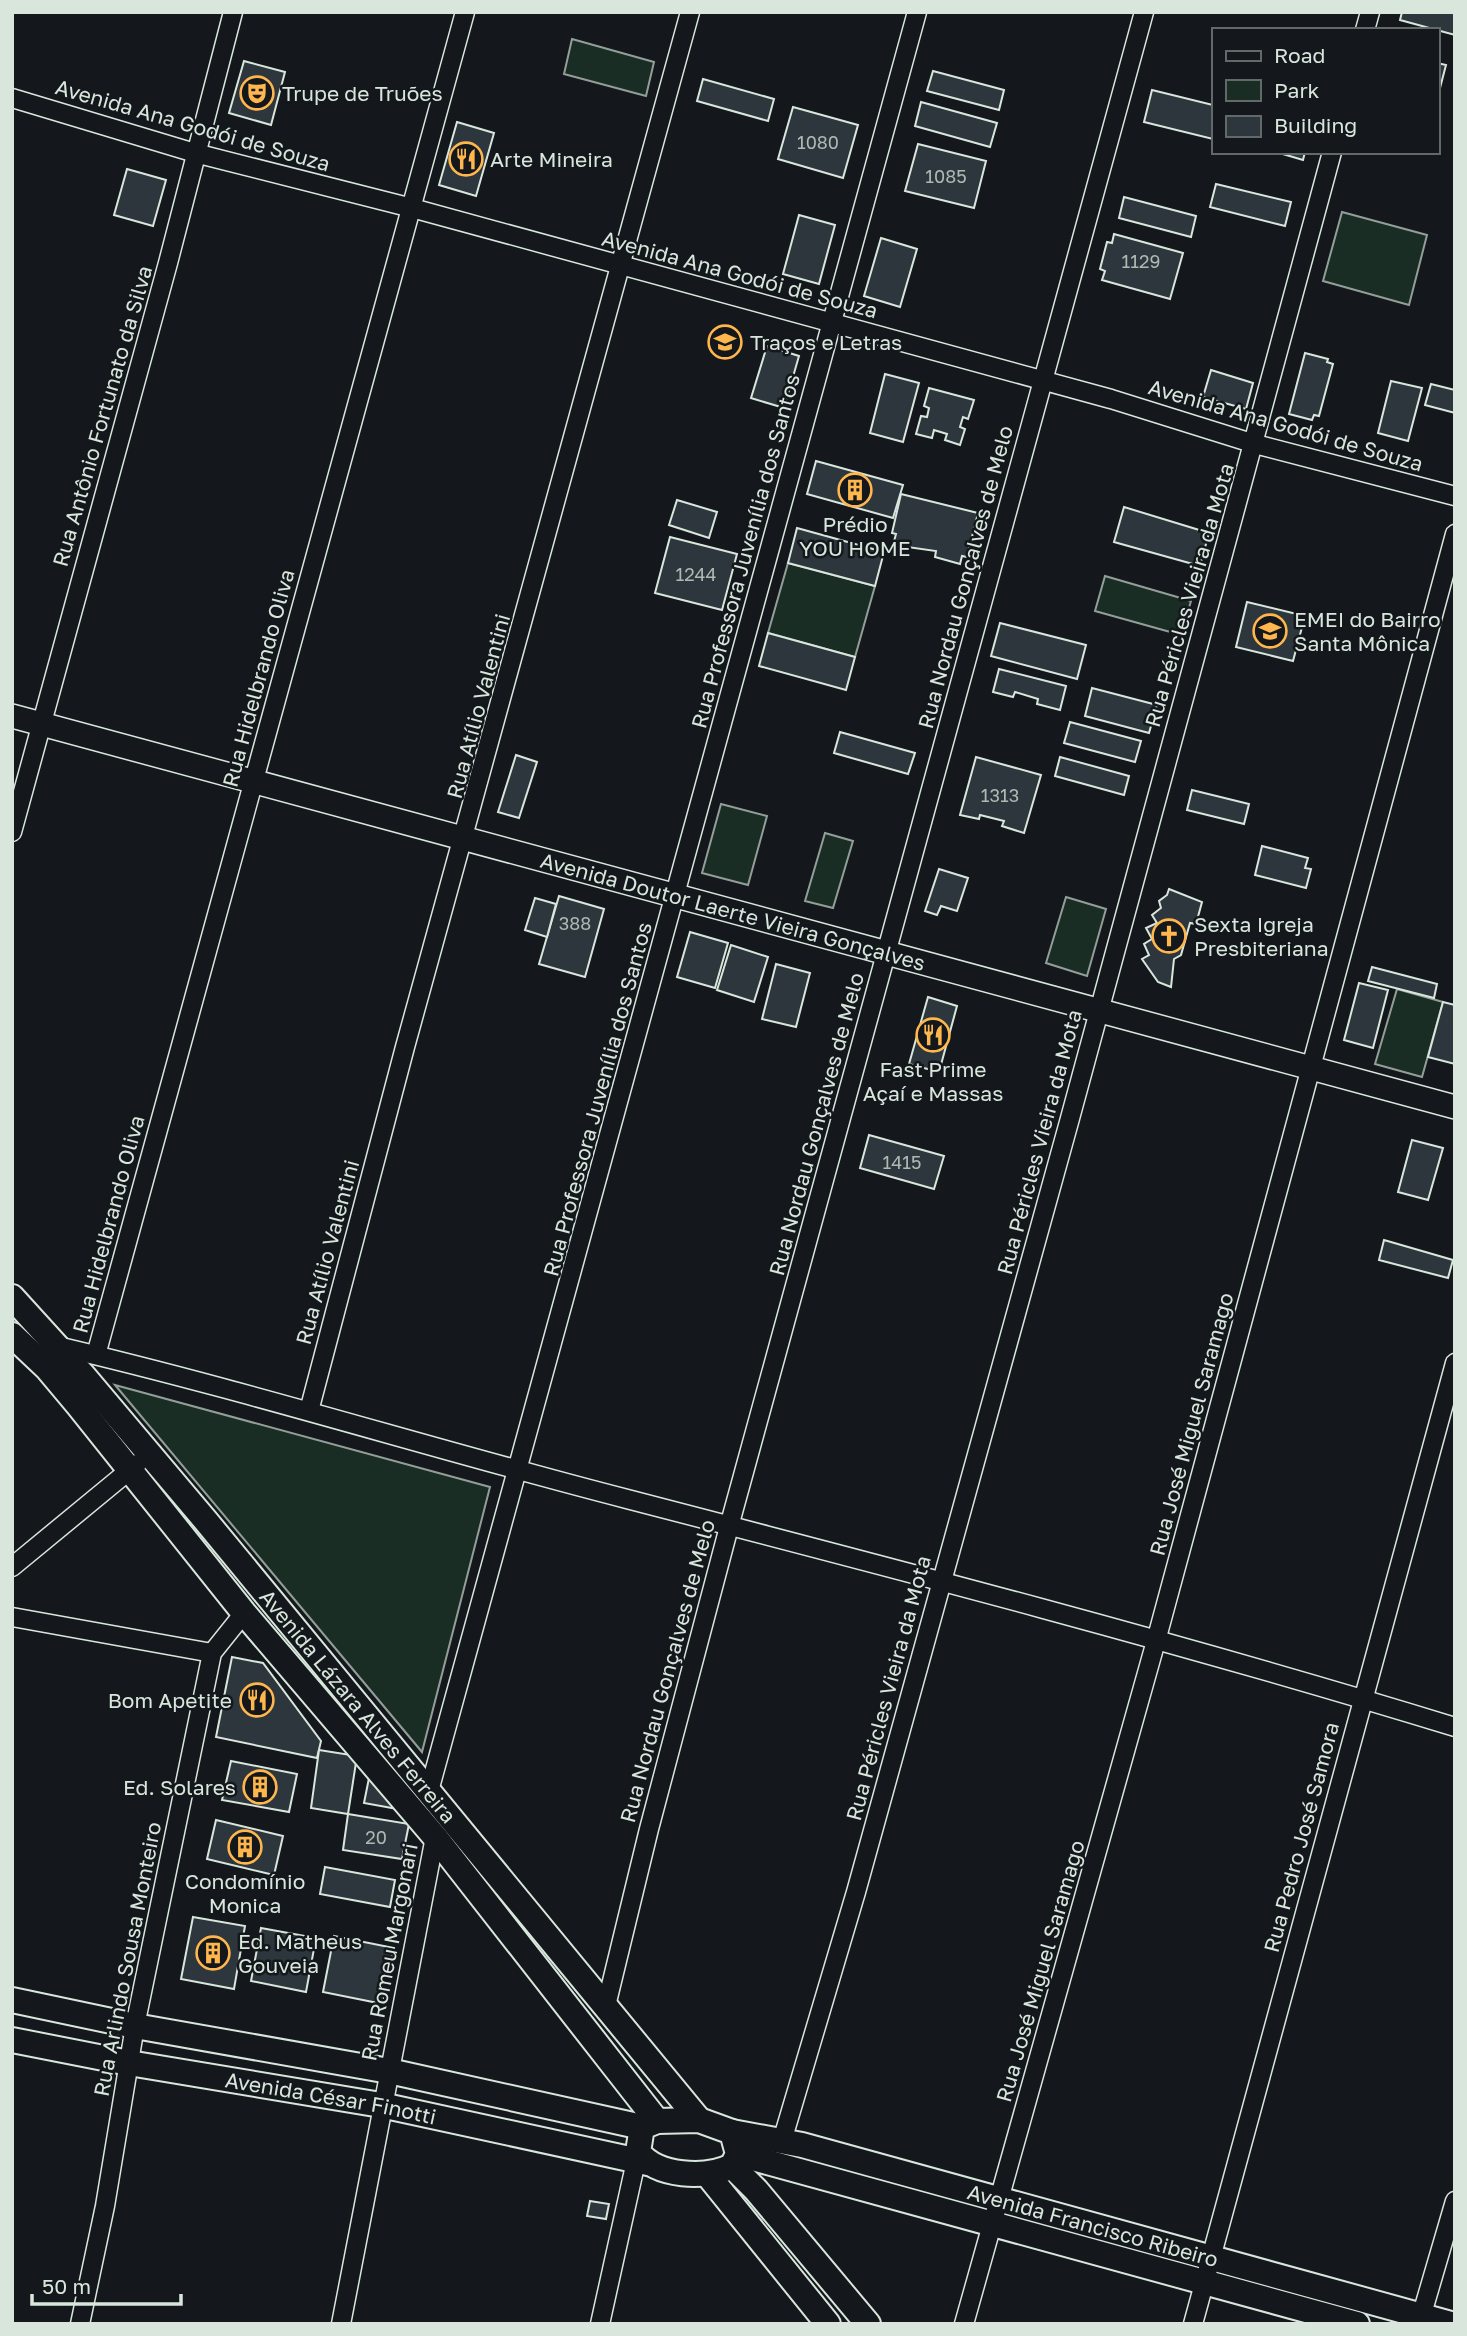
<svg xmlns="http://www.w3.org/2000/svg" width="1467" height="2336" viewBox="0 0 1467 2336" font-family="'Golos Text',sans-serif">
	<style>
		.green { fill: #1a2d24; stroke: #939e99; stroke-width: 2 }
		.building { fill: #2c363c; stroke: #d8e6dc; stroke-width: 2 }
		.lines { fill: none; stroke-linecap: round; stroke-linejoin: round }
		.minor-casing { stroke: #d8e6dc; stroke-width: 21 }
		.tertiary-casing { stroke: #d8e6dc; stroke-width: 26 }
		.secondary-casing { stroke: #d8e6dc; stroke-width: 28 }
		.minor { stroke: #14181c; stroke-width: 18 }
		.tertiary { stroke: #14181c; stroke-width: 23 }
		.secondary { stroke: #14181c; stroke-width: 24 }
		.labels { text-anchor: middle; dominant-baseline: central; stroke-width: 5; stroke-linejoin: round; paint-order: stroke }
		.number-label { font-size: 18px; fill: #adbab4 }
		.poi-label { font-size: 21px; fill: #d8e6dc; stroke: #14181c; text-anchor: start }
		.street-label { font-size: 21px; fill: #d8e6dc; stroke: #14181c }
	</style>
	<rect width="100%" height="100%" fill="#14181c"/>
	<!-- green -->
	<g class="green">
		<polygon points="572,39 654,62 646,96 564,74"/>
		<polygon points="1342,212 1427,235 1409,305 1323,281"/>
		<polygon points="788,563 875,586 855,657 768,633"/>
		<polygon points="1105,576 1191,601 1181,635 1095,611"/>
		<polygon points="721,804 767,816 748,885 702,873"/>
		<polygon points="825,833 853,841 833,908 805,901"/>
		<polygon points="1066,897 1106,909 1087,976 1046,963"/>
		<polygon points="1397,989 1443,1002 1422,1077 1375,1064"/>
		<polygon points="115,1385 490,1487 422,1752"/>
	</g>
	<!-- building -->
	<g class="building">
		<polygon points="1402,12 1455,12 1455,35 1400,20"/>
		<polygon points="244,61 285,72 271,125 229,113"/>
		<polygon points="1437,63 1446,65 1440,88 1437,87"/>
		<polygon points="933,71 1004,90 999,110 927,91"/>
		<polygon points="703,79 774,99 768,121 697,101"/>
		<polygon points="1152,90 1213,105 1213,139 1144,122"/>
		<polygon points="921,102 997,123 990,147 915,126"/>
		<polygon points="793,107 858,125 843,178 778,159"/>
		<polygon points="457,122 494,133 476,196 439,185"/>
		<polygon points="918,144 986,161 974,208 905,191"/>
		<polygon points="1276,152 1305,152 1303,160"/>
		<polygon points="127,169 166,180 153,226 114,215"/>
		<polygon points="1216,184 1291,202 1285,226 1210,207"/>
		<polygon points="1124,197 1196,216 1191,237 1119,218"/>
		<polygon points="799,215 835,225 819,284 783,274"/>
		<polygon points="1114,234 1183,253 1170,299 1102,280 1105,271 1100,269 1107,242 1112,243"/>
		<polygon points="881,238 917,249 900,307 864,296"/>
		<polygon points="767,346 799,356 784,408 751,398"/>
		<polygon points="1305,353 1328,359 1327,362 1333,364 1319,416 1314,415 1312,420 1289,414"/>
		<polygon points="1211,370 1253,383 1246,409 1203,397"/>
		<polygon points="885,374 919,383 903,442 870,433"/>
		<polygon points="1391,381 1422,388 1408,441 1378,433"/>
		<polygon points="1431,384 1455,390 1455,413 1425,405"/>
		<polygon points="929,388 974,400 968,419 963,417 960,427 965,429 960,445 945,440 947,434 934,430 932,438 916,434 921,416 927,417 929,408 924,406"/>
		<polygon points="816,461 903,485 893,518 807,494"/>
		<polygon points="901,494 978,513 967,557 962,556 960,564 935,557 936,551 893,545 896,534 892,533"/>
		<polygon points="677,500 717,512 709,538 669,525"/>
		<polygon points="1124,507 1209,533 1200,566 1114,542"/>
		<polygon points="797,528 884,552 875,586 788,563"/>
		<polygon points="670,537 737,554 722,610 655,593"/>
		<polygon points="1247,602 1305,616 1293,661 1236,647"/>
		<polygon points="1000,623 1086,645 1077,679 991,656"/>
		<polygon points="768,633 855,657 846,690 759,666"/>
		<polygon points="999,669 1066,686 1060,710 1037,704 1038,699 1015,692 1013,697 993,692"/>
		<polygon points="1092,688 1157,705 1149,733 1085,716"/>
		<polygon points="1070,722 1141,741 1135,762 1064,743"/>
		<polygon points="840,732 915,753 908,774 834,753"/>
		<polygon points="516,755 537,762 519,818 498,812"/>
		<polygon points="976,757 1041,775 1024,833 1002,826 1004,821 980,815 979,819 960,815"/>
		<polygon points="1060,757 1129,776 1124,795 1055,776"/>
		<polygon points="1192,790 1249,804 1244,824 1187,810"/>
		<polygon points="1262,846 1308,858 1305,868 1311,869 1306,888 1255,875"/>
		<polygon points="939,869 968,878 957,911 941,906 937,915 925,911"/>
		<polygon points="1169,889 1202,902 1196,924 1190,923 1181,955 1174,959 1171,987 1158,982 1142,959 1149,955 1144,944 1152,939 1146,928 1157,923 1152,915 1161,908 1159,901 1167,895"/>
		<polygon points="559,896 604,909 585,977 539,964"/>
		<polygon points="535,898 556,904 547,937 525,930"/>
		<polygon points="690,932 728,943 715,988 677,977"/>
		<polygon points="731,945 768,957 754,1002 717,990"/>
		<polygon points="776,964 810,973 796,1027 762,1019"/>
		<polygon points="1372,967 1437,984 1434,998 1368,981"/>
		<polygon points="1359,983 1388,990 1373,1048 1344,1040"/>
		<polygon points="928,997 957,1006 939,1072 909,1064"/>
		<polygon points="1443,1002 1455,1005 1455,1064 1428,1057"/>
		<polygon points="869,1135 944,1156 934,1189 860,1168"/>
		<polygon points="1412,1140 1443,1148 1428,1200 1398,1192"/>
		<polygon points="1384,1240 1453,1260 1448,1278 1379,1260"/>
		<polygon points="232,1657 263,1663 321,1741 317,1758 216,1737"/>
		<polygon points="319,1750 357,1756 348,1814 311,1808"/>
		<polygon points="231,1761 297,1774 289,1812 222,1800"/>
		<polygon points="371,1768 403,1810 364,1803"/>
		<polygon points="348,1814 409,1824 402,1859 343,1850"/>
		<polygon points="216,1820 283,1836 274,1875 207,1859"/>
		<polygon points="325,1867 395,1880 390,1907 320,1894"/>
		<polygon points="193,1917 245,1926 234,1989 181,1979"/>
		<polygon points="261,1928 316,1938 306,1992 251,1981"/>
		<polygon points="334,1936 394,1948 383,2004 323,1992"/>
		<polygon points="590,2201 609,2204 606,2219 587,2216"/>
	</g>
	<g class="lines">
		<defs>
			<g id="minor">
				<polyline points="1365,30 1370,12"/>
				<polyline points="12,98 195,153 412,208 1111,399 1255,444 1455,496"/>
				<polyline points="12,832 168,263 233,12"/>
				<path d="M57,1346C249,1391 436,1450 627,1499C904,1571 1181,1643 1455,1727"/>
				<polyline points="96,1355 465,12"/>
				<polyline points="309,1411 405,1047 690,12"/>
				<polyline points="12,1567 137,1464"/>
				<polyline points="12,1617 212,1653"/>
				<polyline points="429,1791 917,12"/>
				<polyline points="606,2006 649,1829 730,1523 1144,12"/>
				<polyline points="782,2141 856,1892 1069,1122 1332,152"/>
				<polyline points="80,2324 105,2206 135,2026 212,1653 244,1613"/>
				<polyline points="341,2324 435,1837"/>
				<polyline points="600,2324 638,2152"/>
				<polyline points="964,2324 1156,1641 1455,534"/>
				<polyline points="1193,2324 1455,1363"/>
				<polyline points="1419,2324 1455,2201"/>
			</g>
			<g id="tertiary">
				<path id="s1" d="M12,716L1455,1107"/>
			</g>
			<g id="secondary">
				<path id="s2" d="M12,1297L82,1374L206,1521L699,2120"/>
				<polyline points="12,1335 47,1368 78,1405 244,1613 435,1837 657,2121"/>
				<polyline points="12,2000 135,2026 389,2071 642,2127"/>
				<path id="s3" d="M12,2040L129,2063L381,2105L648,2163"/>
				<path d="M699,2120L732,2132L738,2154L732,2166C706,2179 657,2177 638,2152L642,2127L657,2121Z"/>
				<path id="s4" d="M732,2132L802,2145L1451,2324"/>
				<polyline points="738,2154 1357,2324"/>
				<polyline points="732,2166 756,2190 868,2324"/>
				<polyline points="707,2174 828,2324"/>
			</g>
		</defs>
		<!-- minor casing -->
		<use href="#minor" class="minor-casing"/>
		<!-- tertiary casing -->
		<use href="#tertiary" class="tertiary-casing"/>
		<!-- secondary casing -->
		<use href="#secondary" class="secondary-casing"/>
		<!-- minor -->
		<use href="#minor" class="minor"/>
		<!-- tertiary -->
		<use href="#tertiary" class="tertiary"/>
		<!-- secondary -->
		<use href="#secondary" class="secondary"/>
	</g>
	<!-- icons -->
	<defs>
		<symbol id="theatre-ring" viewBox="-11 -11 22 22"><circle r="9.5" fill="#14181c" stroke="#ffb74d" stroke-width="1.5"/><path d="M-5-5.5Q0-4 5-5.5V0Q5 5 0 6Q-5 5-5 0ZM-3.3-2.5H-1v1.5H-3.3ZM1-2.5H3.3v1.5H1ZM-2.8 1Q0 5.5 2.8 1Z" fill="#ffb74d"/></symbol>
		<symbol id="restaurant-ring" viewBox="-11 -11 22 22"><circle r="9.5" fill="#14181c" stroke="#ffb74d" stroke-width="1.5"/><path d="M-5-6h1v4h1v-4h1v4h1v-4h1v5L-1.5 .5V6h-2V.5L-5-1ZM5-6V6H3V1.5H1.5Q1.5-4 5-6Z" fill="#ffb74d"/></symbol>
		<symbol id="school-ring" viewBox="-11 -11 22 22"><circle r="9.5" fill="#14181c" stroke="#ffb74d" stroke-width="1.5"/><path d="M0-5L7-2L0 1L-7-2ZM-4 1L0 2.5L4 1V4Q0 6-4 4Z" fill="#ffb74d"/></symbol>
		<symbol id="building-ring" viewBox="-11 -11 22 22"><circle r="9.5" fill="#14181c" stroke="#ffb74d" stroke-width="1.5"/><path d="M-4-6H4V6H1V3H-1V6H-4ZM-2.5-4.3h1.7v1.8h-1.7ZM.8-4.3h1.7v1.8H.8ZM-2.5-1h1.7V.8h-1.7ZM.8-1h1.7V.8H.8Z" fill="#ffb74d"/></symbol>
		<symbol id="church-ring" viewBox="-11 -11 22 22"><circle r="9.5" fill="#14181c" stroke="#ffb74d" stroke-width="1.5"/><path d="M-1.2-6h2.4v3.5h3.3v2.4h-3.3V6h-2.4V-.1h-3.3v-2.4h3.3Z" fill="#ffb74d"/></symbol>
	</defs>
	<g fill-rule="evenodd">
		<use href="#theatre-ring" x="238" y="74" width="38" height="38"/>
		<use href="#restaurant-ring" x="447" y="140" width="38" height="38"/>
		<use href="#school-ring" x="706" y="323" width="38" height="38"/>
		<use href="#building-ring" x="836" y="471" width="38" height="38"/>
		<use href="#school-ring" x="1251" y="612" width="38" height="38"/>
		<use href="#church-ring" x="1150" y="917" width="38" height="38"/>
		<use href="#restaurant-ring" x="914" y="1016" width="38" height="38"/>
		<use href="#restaurant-ring" x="238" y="1681" width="38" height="38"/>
		<use href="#building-ring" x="241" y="1768" width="38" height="38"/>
		<use href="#building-ring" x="226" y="1828" width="38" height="38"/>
		<use href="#building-ring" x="194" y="1934" width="38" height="38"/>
	</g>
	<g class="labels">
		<!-- number labels -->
		<g class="number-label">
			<text x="818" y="142">1080</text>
			<text x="946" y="176">1085</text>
			<text x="1141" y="261">1129</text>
			<text x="696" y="574">1244</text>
			<text x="1000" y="795">1313</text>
			<text x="575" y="923">388</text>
			<text x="902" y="1162">1415</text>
			<text x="376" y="1837">20</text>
		</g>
		<!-- poi labels -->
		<g class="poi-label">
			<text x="282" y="93">Trupe de Truões</text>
			<text x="490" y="159">Arte Mineira</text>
			<text x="750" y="342">Traços e Letras</text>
			<text x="855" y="524" text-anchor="middle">Prédio<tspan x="855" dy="24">YOU HOME</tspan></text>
			<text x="1294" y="619">EMEI do Bairro<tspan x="1294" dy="24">Santa Mônica</tspan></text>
			<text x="1194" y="924">Sexta Igreja<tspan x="1194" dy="24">Presbiteriana</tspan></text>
			<text x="933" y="1069" text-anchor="middle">Fast Prime<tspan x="933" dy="24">Açaí e Massas</tspan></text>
			<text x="232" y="1700" text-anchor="end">Bom Apetite</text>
			<text x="236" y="1787" text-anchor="end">Ed. Solares</text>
			<text x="245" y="1881" text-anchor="middle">Condomínio<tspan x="245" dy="24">Monica</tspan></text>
			<text x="238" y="1941">Ed. Matheus<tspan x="238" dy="24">Gouveia</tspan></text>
		</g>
		<!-- street labels -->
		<g class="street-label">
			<text transform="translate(193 125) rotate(16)">Avenida Ana Godói de Souza</text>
			<text transform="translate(740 274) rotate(15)">Avenida Ana Godói de Souza</text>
			<text transform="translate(102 416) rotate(-74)">Rua Antônio Fortunato da Silva</text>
			<text transform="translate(1286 425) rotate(16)">Avenida Ana Godói de Souza</text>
			<text transform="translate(745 551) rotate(-75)">Rua Professora Juvenília dos Santos</text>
			<text transform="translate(965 577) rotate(-75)">Rua Nordau Gonçalves de Melo</text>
			<text transform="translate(1189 595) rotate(-74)">Rua Péricles Vieira da Mota</text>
			<text transform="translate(258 678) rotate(-75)">Rua Hidelbrando Oliva</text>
			<text transform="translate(478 706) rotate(-75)">Rua Atílio Valentini</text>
			<text stroke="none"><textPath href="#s1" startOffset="747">Avenida Doutor Laerte Vieira Gonçalves</textPath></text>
			<text transform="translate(597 1099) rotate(-75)">Rua Professora Juvenília dos Santos</text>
			<text transform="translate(816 1124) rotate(-75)">Rua Nordau Gonçalves de Melo</text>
			<text transform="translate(1039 1142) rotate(-75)">Rua Péricles Vieira da Mota</text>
			<text transform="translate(108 1224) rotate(-75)">Rua Hidelbrando Oliva</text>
			<text transform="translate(327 1252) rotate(-75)">Rua Atílio Valentini</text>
			<text transform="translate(1191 1424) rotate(-75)">Rua José Miguel Saramago</text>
			<text transform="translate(667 1671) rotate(-75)">Rua Nordau Gonçalves de Melo</text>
			<text transform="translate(888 1688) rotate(-75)">Rua Péricles Vieira da Mota</text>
			<text stroke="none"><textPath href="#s2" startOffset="536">Avenida Lázara Alves Ferreira</textPath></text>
			<text transform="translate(1301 1837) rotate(-75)">Rua Pedro José Samora</text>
			<text transform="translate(389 1952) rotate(-79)">Rua Romeu Margonari</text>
			<text transform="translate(127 1959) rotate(-79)">Rua Arlindo Sousa Monteiro</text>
			<text transform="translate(1040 1971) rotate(-74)">Rua José Miguel Saramago</text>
			<text stroke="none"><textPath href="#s3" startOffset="324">Avenida César Finotti</textPath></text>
			<text stroke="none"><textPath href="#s4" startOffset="373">Avenida Francisco Ribeiro</textPath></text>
		</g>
	</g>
	<!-- border -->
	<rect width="1467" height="2336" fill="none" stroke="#d8e6dc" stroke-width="28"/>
	<!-- legend -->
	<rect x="1212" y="28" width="228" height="126" fill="#14181c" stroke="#626a69" stroke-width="2"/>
	<rect x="1226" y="51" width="35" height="10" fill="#14181c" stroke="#626a69" stroke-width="2"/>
	<text x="1274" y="63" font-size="21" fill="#d8e6dc">Road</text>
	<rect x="1226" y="80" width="35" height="21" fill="#1a2d24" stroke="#626a69" stroke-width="2"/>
	<text x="1274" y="98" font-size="21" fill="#d8e6dc">Park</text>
	<rect x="1226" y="116" width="35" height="21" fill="#2c363c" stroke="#626a69" stroke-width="2"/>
	<text x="1274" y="133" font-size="21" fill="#d8e6dc">Building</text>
	<!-- scale -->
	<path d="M32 2294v10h149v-10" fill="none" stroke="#d8e6dc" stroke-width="3.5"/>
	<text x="42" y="2294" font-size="21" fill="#d8e6dc" stroke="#14181c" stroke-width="5" paint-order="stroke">50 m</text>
</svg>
